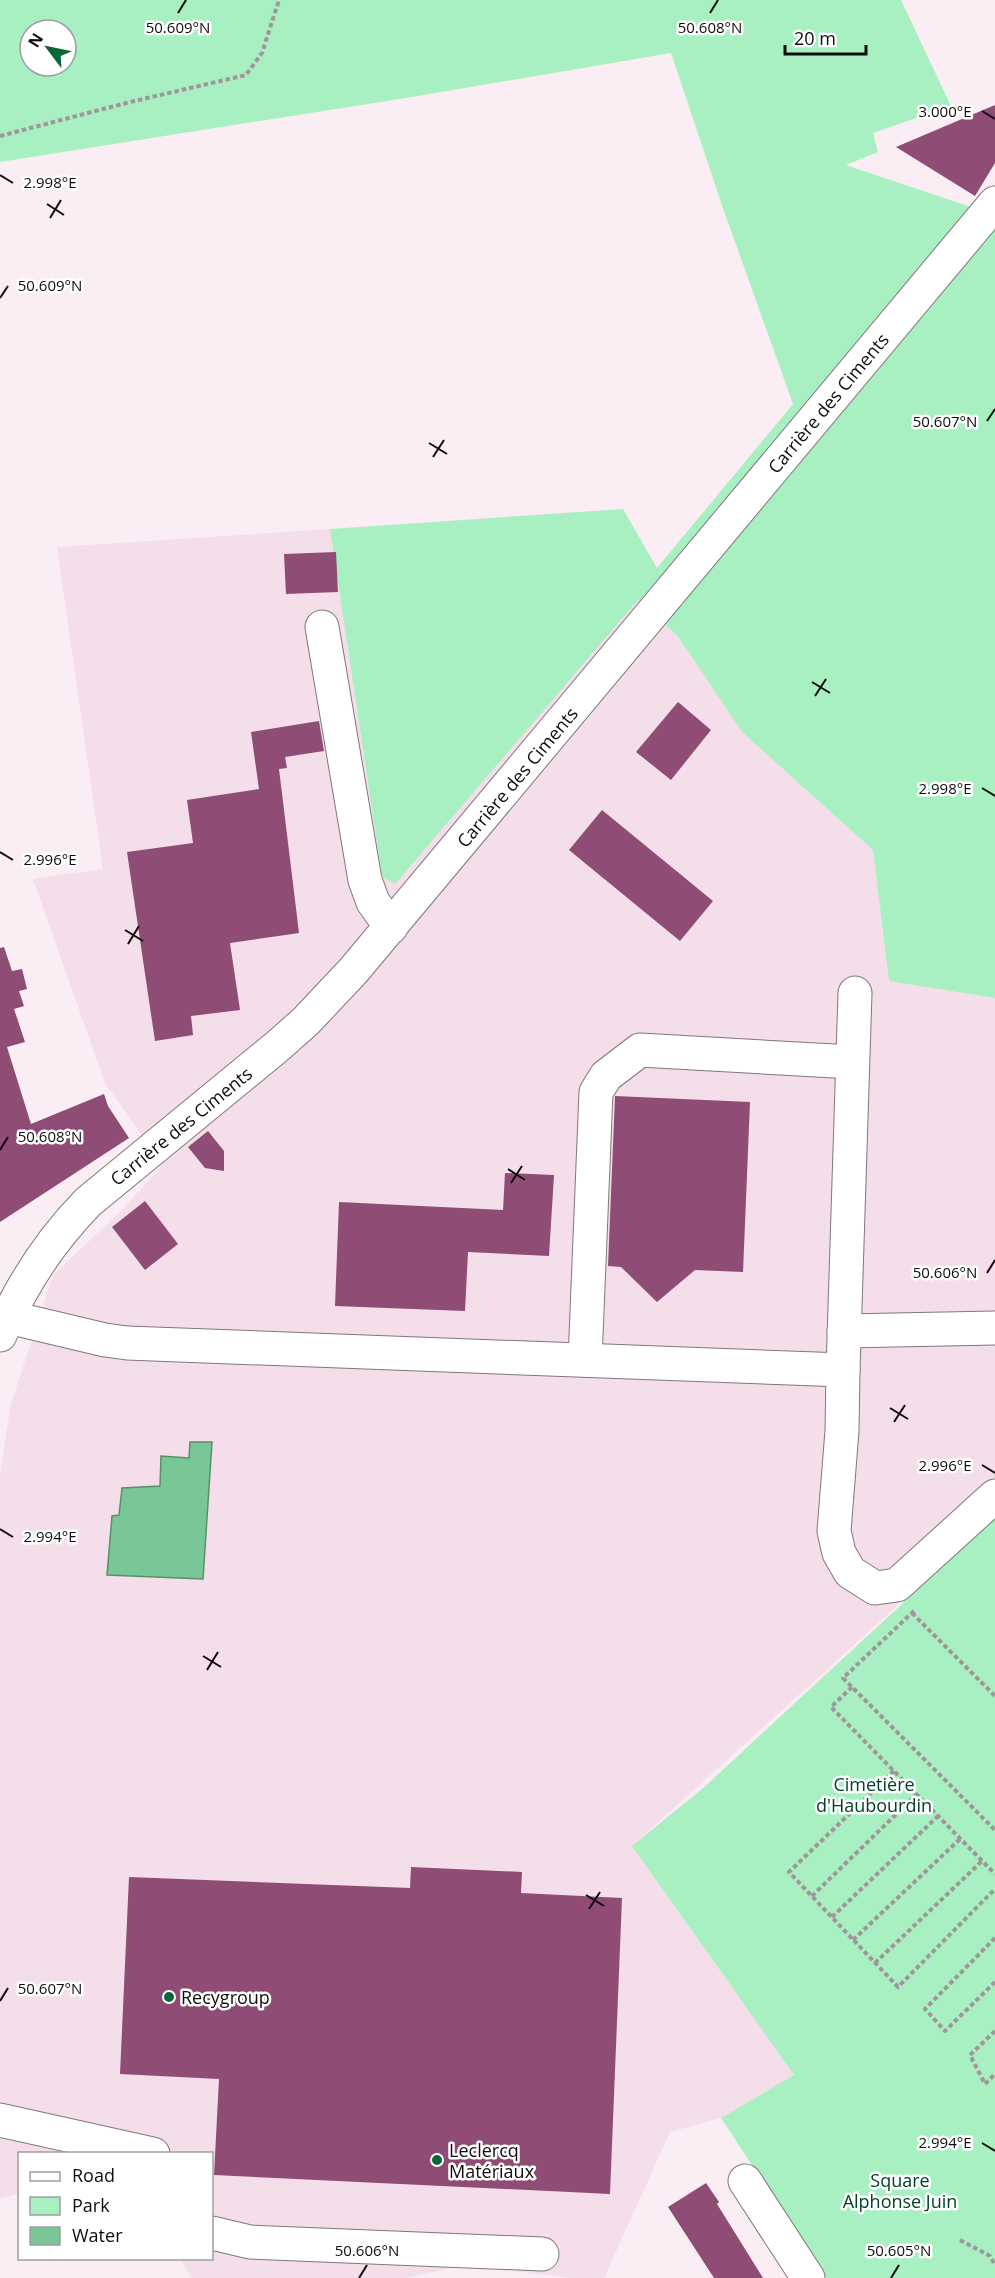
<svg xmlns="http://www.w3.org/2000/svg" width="995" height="2278" viewBox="0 0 995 2278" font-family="'Open Sans',sans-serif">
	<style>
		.built { fill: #f3dee9 }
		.green { fill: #a8f0c2; fill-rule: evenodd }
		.water { fill: #79c696; stroke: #5a8e6d; stroke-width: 1.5 }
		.building { fill: #8f4c74 }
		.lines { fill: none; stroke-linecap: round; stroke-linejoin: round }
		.minor-casing { stroke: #82767c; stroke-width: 35 }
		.path { stroke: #9f959a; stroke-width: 4; stroke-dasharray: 4.5 3; stroke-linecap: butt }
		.minor { stroke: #fff; stroke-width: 33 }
		.ticks { fill: none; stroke: #100c0e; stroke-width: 2 }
		.poi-dot { fill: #06673b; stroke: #fff; stroke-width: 2 }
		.labels { text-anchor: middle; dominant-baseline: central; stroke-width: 5; stroke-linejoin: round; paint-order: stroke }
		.street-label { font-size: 18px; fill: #100c0e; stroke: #fff }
		.park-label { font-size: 18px; fill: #024224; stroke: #fff }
		.poi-label { font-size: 18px; fill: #100c0e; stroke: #fff; text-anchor: start }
		.ticks-label { font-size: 15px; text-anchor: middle; fill: #100c0e; stroke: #fff; stroke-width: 5; stroke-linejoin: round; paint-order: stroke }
	</style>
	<rect width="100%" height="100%" fill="#fbedf4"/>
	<!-- built -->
	<polygon class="built" points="330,529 382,875 395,883 638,600 677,635 742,732 873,850 889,980 995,998 995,1517 632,1846 794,2075 721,2118 670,2132 604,2278 572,2278 464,2265 406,2278 192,2278 180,2259 212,2258 212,2154 20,2154 19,2194 0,2198 0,1474 11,1404 53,1275 120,1212 163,1165 105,1083 33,879 103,869 57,547"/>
	<!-- green -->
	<g class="green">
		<path d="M0,0H901L951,106L873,133L878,152L846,165L995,215V998L889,981L873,850L742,732L677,635L638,600L395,884L382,876L330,529L623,509L657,568L793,404L724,211L671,53L412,97L0,162ZM30,30H66V66H30Z"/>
		<polygon points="995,1518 995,2278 826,2278 721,2118 794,2075 632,1846 702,1789"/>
	</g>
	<!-- water -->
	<polygon class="water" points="190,1442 212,1442 203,1579 107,1575 112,1516 119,1515 122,1488 160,1486 161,1456 189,1458"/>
	<!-- building -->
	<g class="building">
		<polygon points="995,105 995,163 975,196 896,147"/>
		<polygon points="336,552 338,592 286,594 284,554"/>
		<polygon points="678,702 711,730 671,780 636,752"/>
		<polygon points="319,721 324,751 285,757 287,768 279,769 299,933 230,943 240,1010 191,1016 193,1035 155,1041 127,852 193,843 187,800 259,789 251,732"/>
		<polygon points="602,810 713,901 680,941 569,850"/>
		<polygon points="4,947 12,971 22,969 27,989 19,991 24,1006 14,1009 25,1042 7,1047 31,1124 104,1094 108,1106 129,1138 0,1222 0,948"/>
		<polygon points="615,1096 750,1102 743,1272 695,1270 657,1302 621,1267 608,1266"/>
		<polygon points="208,1131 224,1151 224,1171 205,1168 188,1147"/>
		<polygon points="505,1173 554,1175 549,1256 468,1252 465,1311 335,1306 339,1202 503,1210"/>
		<polygon points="145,1201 178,1244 145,1270 112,1227"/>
		<polygon points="411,1867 522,1872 521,1893 622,1898 610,2194 214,2175 219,2079 120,2074 129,1877 410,1888"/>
		<polygon points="706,2183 719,2202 717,2204 763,2278 714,2278 668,2207"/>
	</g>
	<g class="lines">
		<defs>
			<g id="minor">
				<polyline points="322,627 365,880 373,902 391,927"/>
				<polyline points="8,1317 105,1340 127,1343 843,1370 855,993"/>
				<polyline points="844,1331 995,1328"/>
				<path d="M0,1335C21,1285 50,1241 88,1202L279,1045L306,1021L354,970L995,203"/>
				<polyline points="585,1360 596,1092 606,1076 640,1050 852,1062"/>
				<polyline points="843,1370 842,1431 834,1531 839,1553 850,1572 875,1588 897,1585 995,1496"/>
				<polyline points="0,2120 153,2154"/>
				<polyline points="745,2181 808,2278"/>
				<polyline points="212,2233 250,2242 542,2254"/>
			</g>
		</defs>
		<!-- minor casing -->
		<use href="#minor" class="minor-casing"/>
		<!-- path -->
		<g class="path">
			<polyline points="0,136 126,103 246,75 262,53 279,0"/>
			<polyline points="914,1611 843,1678 995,1830"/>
			<polyline points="912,1613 995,1696"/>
			<polyline points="852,1687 831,1707 995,1874"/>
			<polyline points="894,1771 789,1872 898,1987 995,1889"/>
			<polyline points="812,1896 917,1794"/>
			<polyline points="832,1917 938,1816"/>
			<polyline points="995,1938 925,2009 945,2031 995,1982"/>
			<polyline points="853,1940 960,1839"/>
			<polyline points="875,1963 982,1861"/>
			<polyline points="995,2031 970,2055 985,2084 995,2074"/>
			<polyline points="960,2240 990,2256 995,2265"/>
		</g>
		<!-- minor -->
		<use href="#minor" class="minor"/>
	</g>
	<!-- ticks -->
	<path class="ticks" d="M178,13L186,0M710,13L718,0M982,111L995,119M0,175L13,183M47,204L64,215M50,218L61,200M0,298L8,286M987,421L995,409M429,443L447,454M433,457L444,440M812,682L830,693M815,696L826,679M982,788L995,796M0,852L13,860M125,930L143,941M128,944L139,926M0,1150L8,1137M508,1169L525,1180M511,1183L522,1166M987,1273L995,1260M890,1408L908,1419M894,1422L905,1405M982,1465L995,1473M0,1529L13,1537M203,1656L221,1667M207,1670L218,1652M586,1895L604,1906M589,1909L600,1892M0,2001L8,1988M982,2143L995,2151M359,2278L367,2265M891,2278L899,2265"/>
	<!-- markers -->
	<g class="poi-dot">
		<circle cx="169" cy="1997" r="6"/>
		<circle cx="437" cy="2160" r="6"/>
	</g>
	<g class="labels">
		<!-- street labels -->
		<g class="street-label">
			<text transform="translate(828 403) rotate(-50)">Carrière des Ciments</text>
			<text transform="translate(517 777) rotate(-50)">Carrière des Ciments</text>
			<text transform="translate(181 1126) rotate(-39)">Carrière des Ciments</text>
		</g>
		<!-- park labels -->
		<g class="park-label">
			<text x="874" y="1784">Cimetière<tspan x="874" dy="21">d'Haubourdin</tspan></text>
			<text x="900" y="2180">Square<tspan x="900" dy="21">Alphonse Juin</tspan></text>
		</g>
		<!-- poi labels -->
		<g class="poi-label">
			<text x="181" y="1997">Recygroup</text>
			<text x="449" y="2150">Leclercq<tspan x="449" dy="21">Matériaux</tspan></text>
		</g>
	</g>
	<g class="ticks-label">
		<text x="178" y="33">50.609°N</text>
		<text x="710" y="33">50.608°N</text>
		<text x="945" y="117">3.000°E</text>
		<text x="50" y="188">2.998°E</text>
		<text x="50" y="291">50.609°N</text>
		<text x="945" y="427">50.607°N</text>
		<text x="945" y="794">2.998°E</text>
		<text x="50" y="865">2.996°E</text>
		<text x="50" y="1142">50.608°N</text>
		<text x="945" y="1278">50.606°N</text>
		<text x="945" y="1471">2.996°E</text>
		<text x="50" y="1542">2.994°E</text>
		<text x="50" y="1994">50.607°N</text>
		<text x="945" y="2148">2.994°E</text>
		<text x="367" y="2256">50.606°N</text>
		<text x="899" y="2256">50.605°N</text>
	</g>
	<!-- legend -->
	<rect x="18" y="2152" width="195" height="108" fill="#ffffff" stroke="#9f9e9f" stroke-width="1.5"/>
	<rect x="30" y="2172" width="30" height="9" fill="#ffffff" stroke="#9f9e9f" stroke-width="1.5"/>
	<text x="72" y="2182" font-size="18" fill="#100c0e">Road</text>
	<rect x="30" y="2197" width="30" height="18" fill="#a8f0c2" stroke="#9f9e9f" stroke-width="1.5"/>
	<text x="72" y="2212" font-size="18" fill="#100c0e">Park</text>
	<rect x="30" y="2227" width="30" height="18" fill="#79c696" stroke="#9f9e9f" stroke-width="1.5"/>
	<text x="72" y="2242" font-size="18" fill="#100c0e">Water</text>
	<!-- north arrow -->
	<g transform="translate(48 48) rotate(302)"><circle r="28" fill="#ffffff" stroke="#9f9e9f" stroke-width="1.5"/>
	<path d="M0-4.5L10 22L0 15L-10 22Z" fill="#06673b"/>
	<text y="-9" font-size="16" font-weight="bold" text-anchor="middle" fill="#100c0e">N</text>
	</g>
	<!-- scale -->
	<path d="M785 45v9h81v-9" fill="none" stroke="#100c0e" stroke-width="3"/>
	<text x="794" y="45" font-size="18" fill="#100c0e" stroke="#ffffff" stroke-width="4.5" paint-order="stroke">20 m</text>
</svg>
